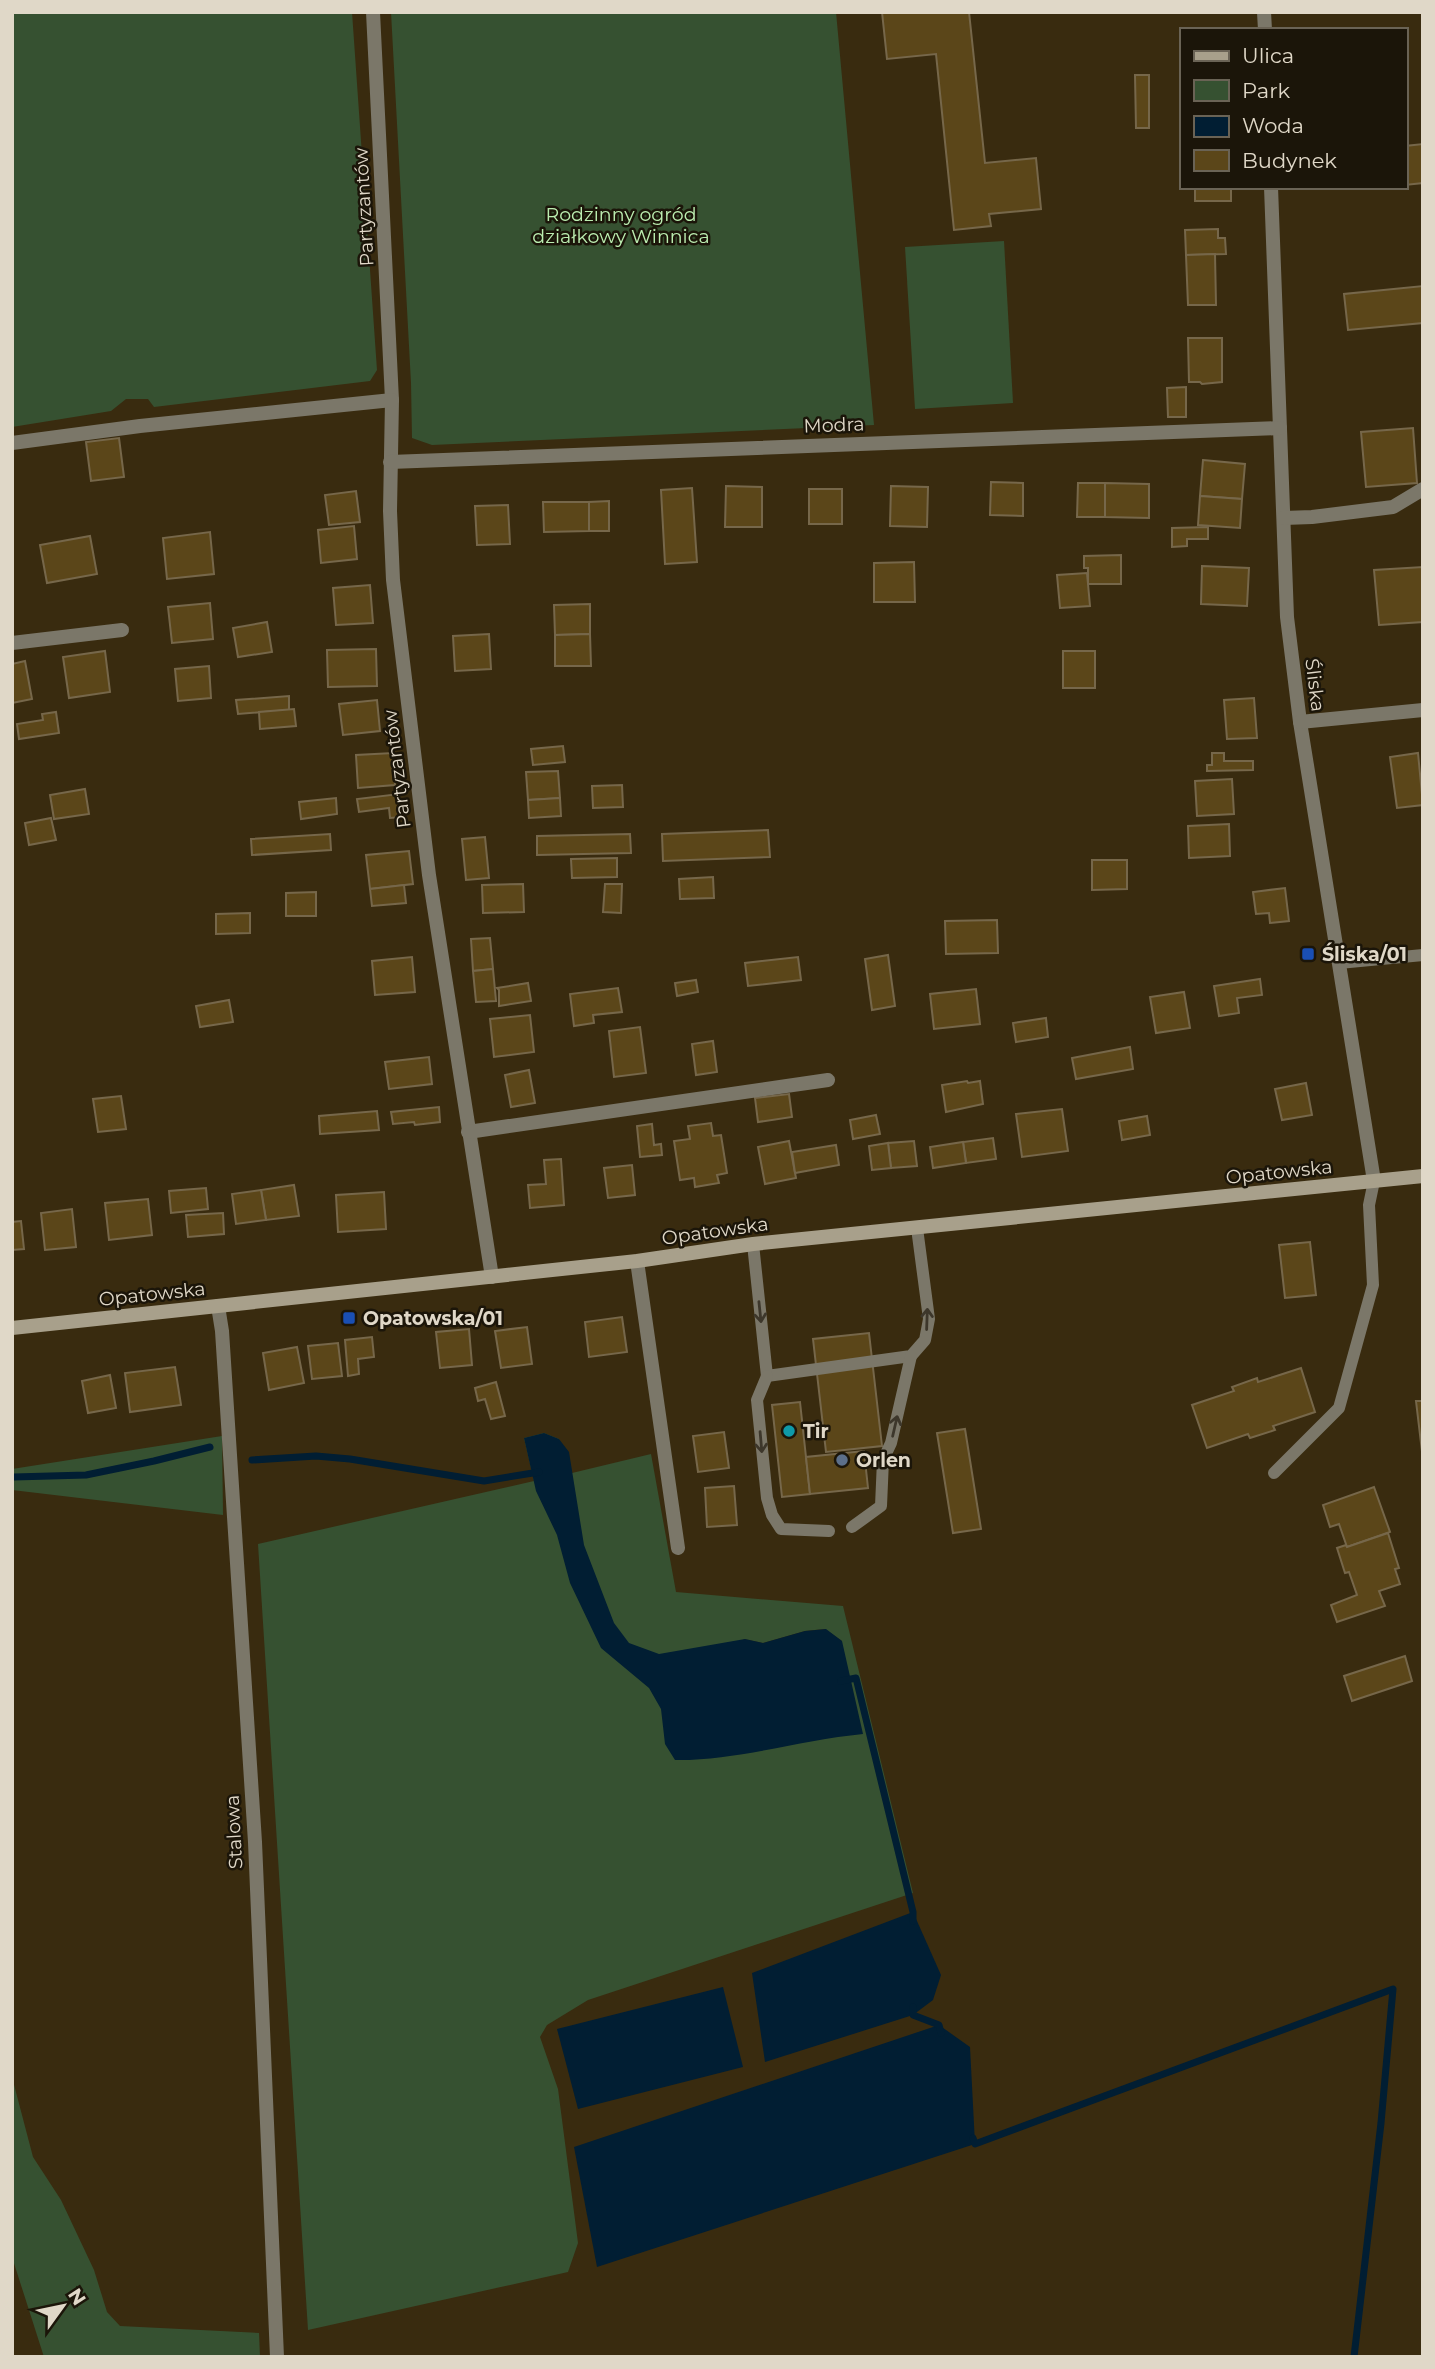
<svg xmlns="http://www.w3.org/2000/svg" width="1435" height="2369" viewBox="0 0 1435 2369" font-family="Montserrat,sans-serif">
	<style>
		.green { fill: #365131; fill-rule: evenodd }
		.water { fill: #011e33 }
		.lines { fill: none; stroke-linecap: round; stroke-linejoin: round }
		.stream { stroke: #011e33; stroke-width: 7 }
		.building { fill: #5b4619; stroke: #76674a; stroke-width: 2 }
		.lane { stroke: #7b7769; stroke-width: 12 }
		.street { stroke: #7b7769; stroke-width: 14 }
		.secondary { stroke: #a8a08b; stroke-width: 14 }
		.oneway { stroke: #3d372b }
		.transit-dot { fill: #1a4fb4; stroke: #1b1509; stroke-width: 2.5 }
		.culture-dot { fill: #0f9aa8; stroke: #1b1509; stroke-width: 2.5 }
		.service-dot { fill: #5c6f8a; stroke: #1b1509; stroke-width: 2.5 }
		.labels { text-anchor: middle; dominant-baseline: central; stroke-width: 5; stroke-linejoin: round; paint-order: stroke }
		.street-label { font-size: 19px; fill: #e0d8c8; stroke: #1b1509 }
		.park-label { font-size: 19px; fill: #bceeb1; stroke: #1b1509 }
		.poi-label { font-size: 19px; font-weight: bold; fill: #e0d8c8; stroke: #1b1509; text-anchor: start }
	</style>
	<rect width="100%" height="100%" fill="#392b0f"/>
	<!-- green -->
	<g class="green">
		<polygon points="12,12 352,12 377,370 370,381 154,407 148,399 126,399 111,411 12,427"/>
		<polygon points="391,12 836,12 874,425 432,445 412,438 411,383"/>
		<polygon points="1004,241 1013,403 915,409 905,247"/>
		<path d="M544,1433L559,1439L572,1473L651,1454L676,1592L843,1606L913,1893L588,2000L547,2025L540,2037L558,2089L578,2243L568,2272L308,2330L258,1544L534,1481L524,1438ZM825,1629L842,1641L686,1706L744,1639L763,1643L805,1631Z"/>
		<polygon points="222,1436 223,1515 12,1490 12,1469"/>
		<polygon points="12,2077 33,2157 61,2200 94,2270 107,2312 120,2326 259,2333 260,2357 44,2357 12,2257"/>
	</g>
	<!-- water -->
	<g class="water">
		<path d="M544,1433L559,1439L569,1452L584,1545L614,1623L629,1643L659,1654L745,1639L763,1643L805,1631L826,1629L842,1641L863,1734C801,1740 735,1761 675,1760L665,1744L661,1709L649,1688L601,1648L570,1583L557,1535L536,1491L524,1438Z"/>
		<polygon points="913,1912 941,1975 933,2000 913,2015 765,2062 752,1973"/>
		<polygon points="723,1987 743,2067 578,2109 557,2029"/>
		<polygon points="939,2025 970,2047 975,2144 597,2267 574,2147"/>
	</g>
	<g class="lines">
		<!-- stream -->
		<g class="stream">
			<polyline points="252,1460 316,1456 350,1459 484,1481 539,1472"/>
			<polyline points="14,1477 86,1475 154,1461 210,1447"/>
			<polyline points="841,1681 856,1678 913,1912 913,1921"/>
			<polyline points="913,2007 913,2015 939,2025 941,2033"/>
			<polyline points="973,2138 975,2144 1393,1989 1381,2123 1354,2357"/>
		</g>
	</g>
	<!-- building -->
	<g class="building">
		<polygon points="882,12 969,12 985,163 1036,158 1041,209 989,214 991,226 954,230 936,54 887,59"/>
		<polygon points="1135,75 1149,75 1149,128 1136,128"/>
		<polygon points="1423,144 1423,183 1405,185 1405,146"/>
		<rect x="1195" y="187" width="36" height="14"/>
		<polygon points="1218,229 1218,238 1225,238 1226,254 1186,255 1185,230"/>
		<polygon points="1215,254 1216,305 1188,305 1186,255"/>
		<polygon points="1423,286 1423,323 1348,330 1344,294"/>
		<polygon points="1188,338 1222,338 1222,382 1202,384 1200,382 1189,382"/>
		<polygon points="1186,387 1186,417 1168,417 1167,388"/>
		<polygon points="1413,428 1417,483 1366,487 1361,432"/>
		<polygon points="119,438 124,477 91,481 86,442"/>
		<polygon points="1203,460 1245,464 1242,499 1200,496"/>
		<polygon points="991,482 1023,483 1023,516 990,515"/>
		<polygon points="1078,483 1105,483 1105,517 1077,517"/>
		<polygon points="1105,483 1149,484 1149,518 1105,517"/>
		<polygon points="726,486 762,487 762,527 725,527"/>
		<polygon points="891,486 928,487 927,527 890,526"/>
		<polygon points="692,488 697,562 665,564 661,490"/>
		<rect x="809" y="489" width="33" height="35"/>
		<polygon points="356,491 360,522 329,525 325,495"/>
		<polygon points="1200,496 1242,499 1240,528 1198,525"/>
		<polygon points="609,501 609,531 589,531 589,502"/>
		<polygon points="543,502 589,502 589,531 544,532"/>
		<polygon points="508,505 510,544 477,545 475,506"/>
		<polygon points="354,526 357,559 321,563 318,530"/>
		<polygon points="1208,527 1208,539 1187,539 1187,546 1172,547 1172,528"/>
		<polygon points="210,532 214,574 167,579 163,538"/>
		<polygon points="90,536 97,574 47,583 40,545"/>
		<polygon points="1121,555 1121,584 1088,584 1088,568 1084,568 1084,556"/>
		<polygon points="914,562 915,602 874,602 874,563"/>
		<polygon points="1202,566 1249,568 1247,606 1201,604"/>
		<polygon points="1423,567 1423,622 1379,625 1374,570"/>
		<polygon points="1087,573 1090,606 1060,608 1057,575"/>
		<polygon points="370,585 373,623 336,625 333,588"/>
		<polygon points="210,603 213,639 172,643 168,607"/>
		<polygon points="590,604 590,634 555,635 554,605"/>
		<polygon points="267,622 272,652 238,657 233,628"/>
		<polygon points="489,634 491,669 455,671 453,636"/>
		<polygon points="590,634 591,666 555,666 555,635"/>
		<polygon points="376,649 377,686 328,687 327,650"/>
		<polygon points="105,651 110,692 69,698 63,657"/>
		<rect x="1063" y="651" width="32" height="37"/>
		<polygon points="25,661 32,699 12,703 12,664"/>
		<polygon points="209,666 211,698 178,701 175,669"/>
		<polygon points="289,696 289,710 238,714 236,700"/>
		<polygon points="1254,698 1257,738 1227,739 1224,700"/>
		<polygon points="377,700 380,731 343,735 339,704"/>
		<polygon points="294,709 296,726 260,729 259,712"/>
		<polygon points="56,712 59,733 19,739 17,724 43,720 42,714"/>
		<polygon points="563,746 565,762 533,765 531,749"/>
		<polygon points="393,753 395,785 358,788 356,755"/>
		<polygon points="1212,753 1224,753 1224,761 1253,761 1253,770 1207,771 1207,765 1212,765"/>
		<polygon points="1418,753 1423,805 1397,808 1390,757"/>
		<polygon points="558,771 560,798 528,800 526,772"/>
		<polygon points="1232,779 1234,814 1197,816 1195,781"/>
		<polygon points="622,785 623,807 593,808 592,786"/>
		<polygon points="85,789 89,814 54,819 50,795"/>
		<polygon points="399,794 402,817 390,818 389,808 359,812 357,799"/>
		<polygon points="336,798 337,814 301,819 299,802"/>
		<polygon points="560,798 561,816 529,818 528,800"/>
		<polygon points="51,818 56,840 29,845 25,823"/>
		<polygon points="1229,824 1230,856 1189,858 1188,826"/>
		<polygon points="768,830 770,857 663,861 662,834"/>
		<polygon points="330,834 331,850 252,855 251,839"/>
		<polygon points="630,834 631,853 537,855 537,836"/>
		<polygon points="485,837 489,878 466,880 462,839"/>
		<polygon points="409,851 413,884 370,889 366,855"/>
		<polygon points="617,858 617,877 572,878 571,859"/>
		<polygon points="1092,860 1127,860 1127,889 1092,890"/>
		<polygon points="713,877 714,898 680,899 679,879"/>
		<polygon points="523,884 524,912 483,913 482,885"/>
		<polygon points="605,884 622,884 621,913 603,912"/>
		<polygon points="404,885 406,903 372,906 370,889"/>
		<polygon points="1285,888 1289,921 1270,923 1269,913 1256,914 1253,892"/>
		<polygon points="316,892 316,916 286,916 286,893"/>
		<polygon points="250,913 250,933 216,934 216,914"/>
		<polygon points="997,920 998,953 946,954 945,921"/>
		<polygon points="490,938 493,969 473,971 471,939"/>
		<polygon points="888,955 895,1006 872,1010 865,959"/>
		<polygon points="412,957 415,992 375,995 372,961"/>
		<polygon points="798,957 801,980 748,986 745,963"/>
		<polygon points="493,969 496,1001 476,1002 473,971"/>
		<polygon points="1260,979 1262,995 1237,998 1239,1013 1219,1016 1214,986"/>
		<polygon points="696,980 698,992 677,996 675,983"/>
		<polygon points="528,983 531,1001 499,1006 499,990 497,988"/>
		<polygon points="618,988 622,1012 593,1015 594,1023 574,1026 570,994"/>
		<polygon points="976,989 980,1024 934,1029 930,994"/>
		<polygon points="1184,992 1190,1028 1156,1033 1150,997"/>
		<polygon points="229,1000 233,1022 200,1027 196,1006"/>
		<polygon points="530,1015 534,1052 494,1057 490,1019"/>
		<polygon points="1046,1018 1048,1037 1016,1042 1013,1023"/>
		<polygon points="640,1027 646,1073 614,1077 609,1031"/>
		<polygon points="713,1041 717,1072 696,1075 692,1044"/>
		<polygon points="1130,1047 1133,1069 1076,1079 1072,1058"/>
		<polygon points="429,1057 432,1084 389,1089 385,1062"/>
		<polygon points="529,1070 535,1103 511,1107 505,1075"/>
		<polygon points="967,1081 968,1083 980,1081 983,1104 946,1112 942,1085"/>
		<polygon points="1306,1083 1312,1115 1282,1120 1275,1089"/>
		<polygon points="789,1094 792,1117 758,1122 755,1098"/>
		<polygon points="121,1096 126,1129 98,1132 93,1099"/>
		<polygon points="439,1107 440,1122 415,1125 414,1122 393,1124 391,1112"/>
		<polygon points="1062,1109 1068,1151 1022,1157 1016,1114"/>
		<polygon points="377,1111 379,1130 320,1134 319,1116"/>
		<polygon points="876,1115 880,1134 853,1139 850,1120"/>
		<polygon points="1147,1116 1150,1135 1122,1140 1119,1121"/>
		<polygon points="711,1123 713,1136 721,1135 727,1173 717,1175 719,1183 695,1187 694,1178 680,1180 674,1141 690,1139 688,1126"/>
		<polygon points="652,1124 654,1145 661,1144 662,1155 640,1157 637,1126"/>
		<polygon points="993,1138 996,1159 966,1163 963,1142"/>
		<polygon points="789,1141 796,1178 765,1184 758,1147"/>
		<polygon points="914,1141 917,1166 891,1168 888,1143"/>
		<polygon points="963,1142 966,1163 933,1168 930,1147"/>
		<polygon points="888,1143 891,1168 872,1170 869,1146"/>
		<polygon points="836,1145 839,1165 795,1173 792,1152"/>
		<polygon points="561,1159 564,1205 530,1208 528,1185 546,1184 544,1160"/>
		<polygon points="632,1165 635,1195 608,1198 604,1168"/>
		<polygon points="294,1185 299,1216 266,1220 261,1190"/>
		<polygon points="206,1188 208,1209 171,1213 169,1191"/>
		<polygon points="261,1190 266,1220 236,1224 232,1194"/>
		<polygon points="384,1192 386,1229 338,1232 336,1195"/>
		<polygon points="148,1199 152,1235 109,1240 105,1203"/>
		<polygon points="72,1209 76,1247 45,1250 41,1213"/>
		<polygon points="223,1213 224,1234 188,1237 186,1215"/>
		<polygon points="21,1221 24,1249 12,1250 12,1222"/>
		<polygon points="1310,1242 1316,1295 1285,1298 1279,1245"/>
		<polygon points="622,1317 627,1352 589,1357 585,1322"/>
		<polygon points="527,1327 532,1364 501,1368 495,1331"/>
		<polygon points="469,1329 472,1365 440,1368 436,1332"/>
		<polygon points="869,1333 882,1446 826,1452 813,1339"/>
		<polygon points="372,1337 374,1357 358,1359 359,1374 348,1376 345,1340"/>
		<polygon points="338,1343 342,1376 312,1379 308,1346"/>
		<polygon points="297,1347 304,1383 269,1390 263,1353"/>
		<polygon points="175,1367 181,1405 130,1412 125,1373"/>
		<polygon points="1301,1368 1315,1412 1273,1426 1275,1430 1250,1438 1248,1434 1207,1448 1192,1405 1234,1391 1232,1387 1257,1378 1258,1382"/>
		<polygon points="110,1375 116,1408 88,1413 82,1381"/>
		<polygon points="496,1382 505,1416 491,1419 485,1399 478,1401 475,1388"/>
		<polygon points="1416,1401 1423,1401 1423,1460"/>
		<polygon points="800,1402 810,1494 782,1497 772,1405"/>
		<polygon points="965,1429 981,1529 953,1533 937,1433"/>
		<polygon points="724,1432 729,1468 698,1472 693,1436"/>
		<polygon points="864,1451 868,1488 810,1494 806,1457"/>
		<polygon points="734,1486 737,1525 707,1527 705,1488"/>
		<polygon points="1374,1487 1390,1532 1347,1547 1339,1524 1330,1527 1323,1505"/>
		<polygon points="1388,1533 1399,1568 1395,1569 1400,1584 1379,1591 1385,1606 1337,1622 1331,1605 1357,1595 1349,1572 1345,1573 1337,1548 1346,1545 1347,1547"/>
		<polygon points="1405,1656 1412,1681 1352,1701 1344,1676"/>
	</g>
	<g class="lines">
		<!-- lane -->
		<g class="lane">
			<polyline points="1339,963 1423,955"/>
			<polyline points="753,1244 767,1376 911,1356 925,1340 929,1319 917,1228"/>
			<polyline points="767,1376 757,1400 767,1498 772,1515 781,1529 829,1531"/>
			<polyline points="1274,1473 1339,1408 1373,1285 1369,1205 1374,1181"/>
			<polyline points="852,1527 881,1506 883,1460 891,1443 911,1356"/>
		</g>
		<!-- street -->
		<g class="street">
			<polyline points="373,12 392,400 390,511 393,580 429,875 492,1277"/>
			<polyline points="1264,12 1265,30"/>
			<polyline points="1271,187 1287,617 1300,722 1374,1181"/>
			<polyline points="12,443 140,426 392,400"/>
			<polyline points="390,462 1280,428"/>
			<polyline points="1284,518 1312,517 1393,507 1423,489"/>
			<polyline points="12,643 122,630"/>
			<polyline points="1300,722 1423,710"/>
			<polyline points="468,1132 828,1080"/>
			<polyline points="637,1261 678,1548"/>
			<polyline points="218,1306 222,1331 255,1842 277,2357"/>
		</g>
		<!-- secondary -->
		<polyline class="secondary" points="12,1328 637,1261 753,1244 1423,1176"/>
	</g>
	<!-- one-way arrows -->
	<defs><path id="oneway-shaft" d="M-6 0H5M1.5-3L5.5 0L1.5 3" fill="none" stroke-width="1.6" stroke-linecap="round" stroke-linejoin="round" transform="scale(1.75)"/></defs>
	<g class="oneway">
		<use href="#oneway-shaft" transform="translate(760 1312) rotate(84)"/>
		<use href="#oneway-shaft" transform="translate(927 1319) rotate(-88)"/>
		<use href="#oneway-shaft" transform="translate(895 1426) rotate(-77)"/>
		<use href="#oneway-shaft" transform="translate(761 1442) rotate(85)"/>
	</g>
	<!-- markers -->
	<g class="transit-dot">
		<rect x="1301" y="947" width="14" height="14" rx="3.5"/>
		<rect x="342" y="1311" width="14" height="14" rx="3.5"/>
	</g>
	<circle class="culture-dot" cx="789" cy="1431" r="7"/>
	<circle class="service-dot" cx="842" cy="1460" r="7"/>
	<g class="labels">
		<!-- street labels -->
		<g class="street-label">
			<text transform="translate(364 207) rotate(-93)">Partyzantów</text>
			<text transform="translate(834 425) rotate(-2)">Modra</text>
			<text transform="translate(1315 685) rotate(83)">Śliska</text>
			<text transform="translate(397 769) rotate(-97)">Partyzantów</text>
			<text transform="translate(1279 1172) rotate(-6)">Opatowska</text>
			<text transform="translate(715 1231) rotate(-8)">Opatowska</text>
			<text transform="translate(152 1294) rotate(-6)">Opatowska</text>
			<text transform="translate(234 1832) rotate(-93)">Stalowa</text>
		</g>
		<!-- park labels -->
		<g class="park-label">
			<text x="621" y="214">Rodzinny ogród<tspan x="621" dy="22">działkowy Winnica</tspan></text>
		</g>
		<!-- poi labels -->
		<g class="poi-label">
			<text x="1322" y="954">Śliska/01</text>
			<text x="363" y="1318">Opatowska/01</text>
			<text x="803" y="1431">Tir</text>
			<text x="856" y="1460">Orlen</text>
		</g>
	</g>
	<!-- border -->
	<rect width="1435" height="2369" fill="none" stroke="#e0d8c8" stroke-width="28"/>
	<!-- legend -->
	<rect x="1180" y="28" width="228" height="161" fill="#1b1509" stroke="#6a6355" stroke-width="2"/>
	<rect x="1194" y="51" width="35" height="10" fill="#a8a08b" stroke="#6a6355" stroke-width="2"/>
	<text x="1242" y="63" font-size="21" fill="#e0d8c8">Ulica</text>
	<rect x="1194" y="80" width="35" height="21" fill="#365131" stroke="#6a6355" stroke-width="2"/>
	<text x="1242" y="98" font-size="21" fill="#e0d8c8">Park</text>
	<rect x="1194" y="116" width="35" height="21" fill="#011e33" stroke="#6a6355" stroke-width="2"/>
	<text x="1242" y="133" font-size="21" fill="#e0d8c8">Woda</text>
	<rect x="1194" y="150" width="35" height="21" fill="#5b4619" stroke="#6a6355" stroke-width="2"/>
	<text x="1242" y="168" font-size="21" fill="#e0d8c8">Budynek</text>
	<!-- north arrow -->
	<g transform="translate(63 2306) rotate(57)" stroke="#1b1509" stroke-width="5" paint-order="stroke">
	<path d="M0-5L12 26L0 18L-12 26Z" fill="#e0d8c8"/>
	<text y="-10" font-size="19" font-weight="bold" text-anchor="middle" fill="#e0d8c8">N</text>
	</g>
</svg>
